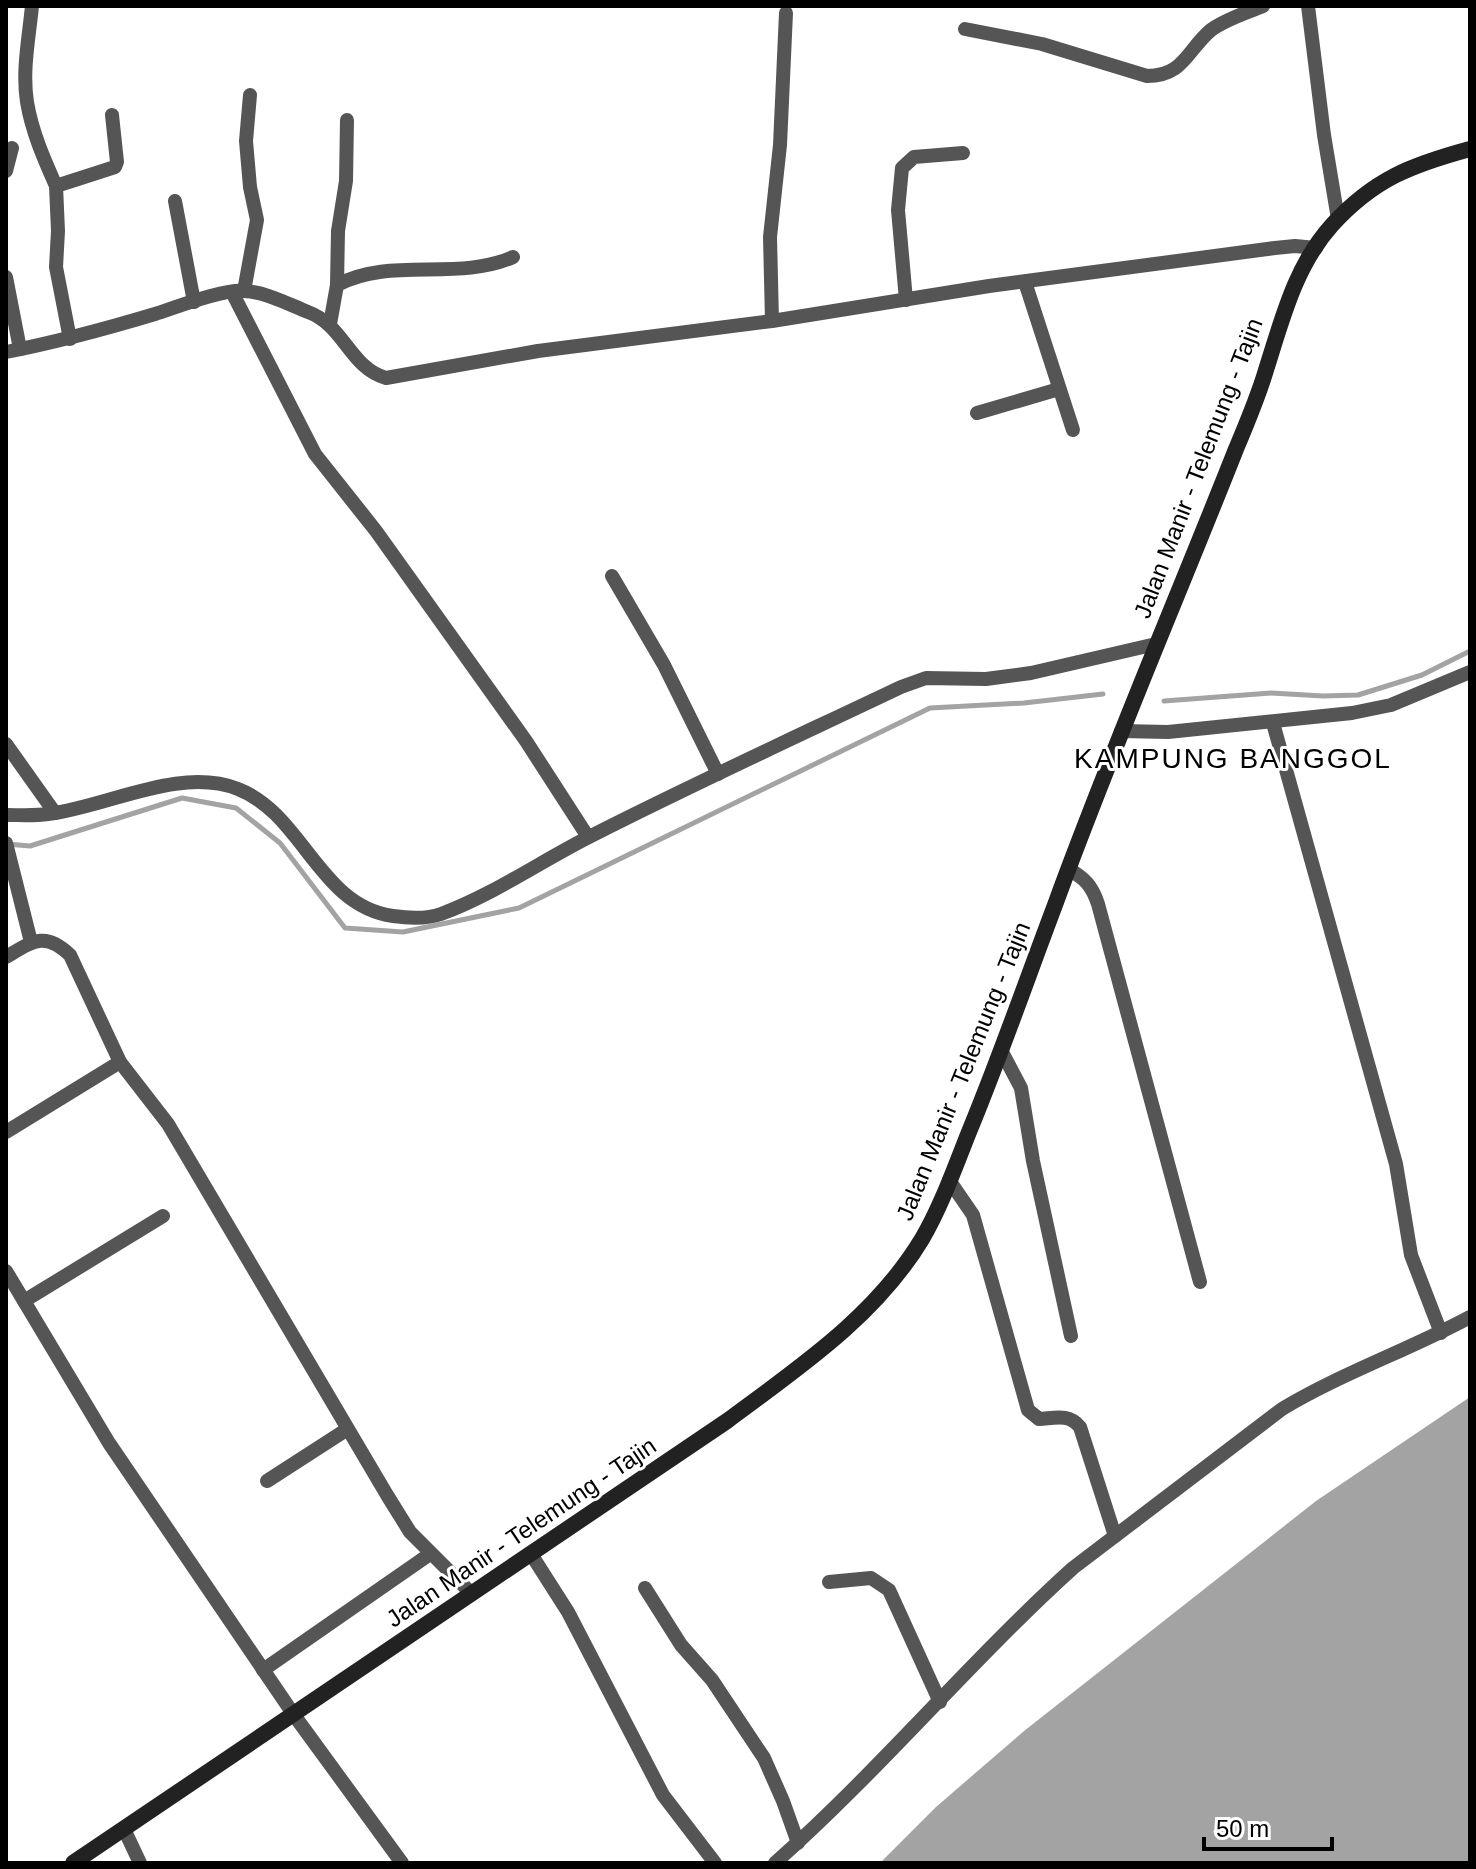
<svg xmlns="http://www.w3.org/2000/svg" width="1476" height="1869" viewBox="0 0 1476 1869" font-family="Helvetica,sans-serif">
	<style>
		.water { fill: #a3a3a3 }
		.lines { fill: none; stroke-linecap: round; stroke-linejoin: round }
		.stream { stroke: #a3a3a3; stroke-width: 5 }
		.minor { stroke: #555; stroke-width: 14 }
		.secondary { stroke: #222; stroke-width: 16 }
		.labels { text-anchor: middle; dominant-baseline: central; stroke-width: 6; stroke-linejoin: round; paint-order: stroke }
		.street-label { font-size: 24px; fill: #000; stroke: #fff }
		.quarter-label { font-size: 28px; letter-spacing: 2px; fill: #000; stroke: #fff }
	</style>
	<rect width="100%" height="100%" fill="#fff"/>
	<!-- water -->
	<polygon class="water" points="1470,1397 1470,1863 880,1863 936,1807 1024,1731 1316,1501"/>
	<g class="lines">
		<!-- stream -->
		<g class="stream">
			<polyline points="1164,701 1271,693 1323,696 1358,695 1422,675 1470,651"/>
			<polyline points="7,844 30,846 182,798 236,808 280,843 345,928 403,932 519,908 930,708 1024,703 1103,694"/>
		</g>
		<!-- minor -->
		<g class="minor">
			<path d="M32,6C29,37 22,71 27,102C32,132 44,159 56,186"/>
			<polyline points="1308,6 1324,135 1338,219"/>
			<path d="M965,29L1042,44L1147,76C1184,76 1187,50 1211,30C1226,19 1246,13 1263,6"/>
			<polyline points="6,171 12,148"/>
			<polyline points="175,201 194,302"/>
			<polyline points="6,277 20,349"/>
			<polyline points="1025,282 1073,430"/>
			<polyline points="337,285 338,231 346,181 347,120"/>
			<polyline points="244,291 257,220 250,187 246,141 250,95"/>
			<polyline points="232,292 315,454 376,531 526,741 588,837"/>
			<polyline points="906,300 898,210 902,168 914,157 963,153"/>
			<polyline points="772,321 770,237 780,145 786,13"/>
			<path d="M330,324L337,285C391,256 457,282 513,257"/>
			<polyline points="70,339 56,267 58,231 56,186 115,167 117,162 112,115"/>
			<path d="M6,352C57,342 105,329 155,314C177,307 223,289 244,291C266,292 288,304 308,312C344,325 350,368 386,378L538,351L772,321L989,286L1275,248L1295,246L1316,248"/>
			<polyline points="977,413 1059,389"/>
			<polyline points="612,576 664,665 718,774"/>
			<polyline points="1273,723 1396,1164 1411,1255 1441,1333"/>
			<polyline points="1121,731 1168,732 1352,713 1391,705 1470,672"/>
			<polyline points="6,744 55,813"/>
			<path d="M6,815C20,815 35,816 48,814C107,807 179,766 238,789C303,814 319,906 393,916C407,918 427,919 441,914C493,895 541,861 591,836C693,784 798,736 901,687L926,678L986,679L1031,673L1156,644"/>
			<polyline points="6,843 31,942"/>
			<path d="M1068,869C1085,878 1092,886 1098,904L1200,1282"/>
			<path d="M6,957C33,941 45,931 70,955L120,1062L168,1124L387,1495L410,1532L472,1594"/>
			<polyline points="1002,1052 1021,1088 1033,1161 1071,1336"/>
			<polyline points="6,1132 120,1062"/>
			<path d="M949,1180L973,1215L1028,1410L1039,1419C1055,1418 1069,1413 1080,1427L1115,1536"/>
			<polyline points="6,1271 109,1443 294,1715 402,1863"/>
			<polyline points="24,1301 163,1216"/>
			<polyline points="267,1481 346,1430"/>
			<polyline points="531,1554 568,1612 663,1795 715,1863"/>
			<polyline points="829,1582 871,1578 889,1590 940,1702"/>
			<polyline points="645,1588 681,1645 712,1680 764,1758 783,1801 798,1843"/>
			<polyline points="263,1670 430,1554"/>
			<polyline points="124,1829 140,1863"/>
			<path d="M775,1863C880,1770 969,1662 1073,1568L1282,1409C1342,1373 1409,1350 1470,1317"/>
		</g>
		<!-- secondary -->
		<path class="secondary" d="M73,1863L727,1421C798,1368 875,1317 922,1239C942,1205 956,1164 971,1127C1001,1054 1027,979 1055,905C1111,751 1176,601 1236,449C1247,423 1258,397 1266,370C1282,320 1295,266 1332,225C1374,179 1411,165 1470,149"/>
	</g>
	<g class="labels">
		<!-- street labels -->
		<g class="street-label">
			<text transform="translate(1198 468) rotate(-69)">Jalan Manir - Telemung - Tajin</text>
			<text transform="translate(963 1071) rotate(-68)">Jalan Manir - Telemung - Tajin</text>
			<text transform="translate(521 1532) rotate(-34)">Jalan Manir - Telemung - Tajin</text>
		</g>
		<!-- quarter labels -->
		<g class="quarter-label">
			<text x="1233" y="758">KAMPUNG BANGGOL</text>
		</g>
	</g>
	<!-- border -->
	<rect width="1476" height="1869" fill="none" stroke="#000000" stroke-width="16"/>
	<!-- scale -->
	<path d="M1204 1837v12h128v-12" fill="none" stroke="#000000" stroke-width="4"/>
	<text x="1216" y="1837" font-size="24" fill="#000000" stroke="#ffffff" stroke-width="6" paint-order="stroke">50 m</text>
</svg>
